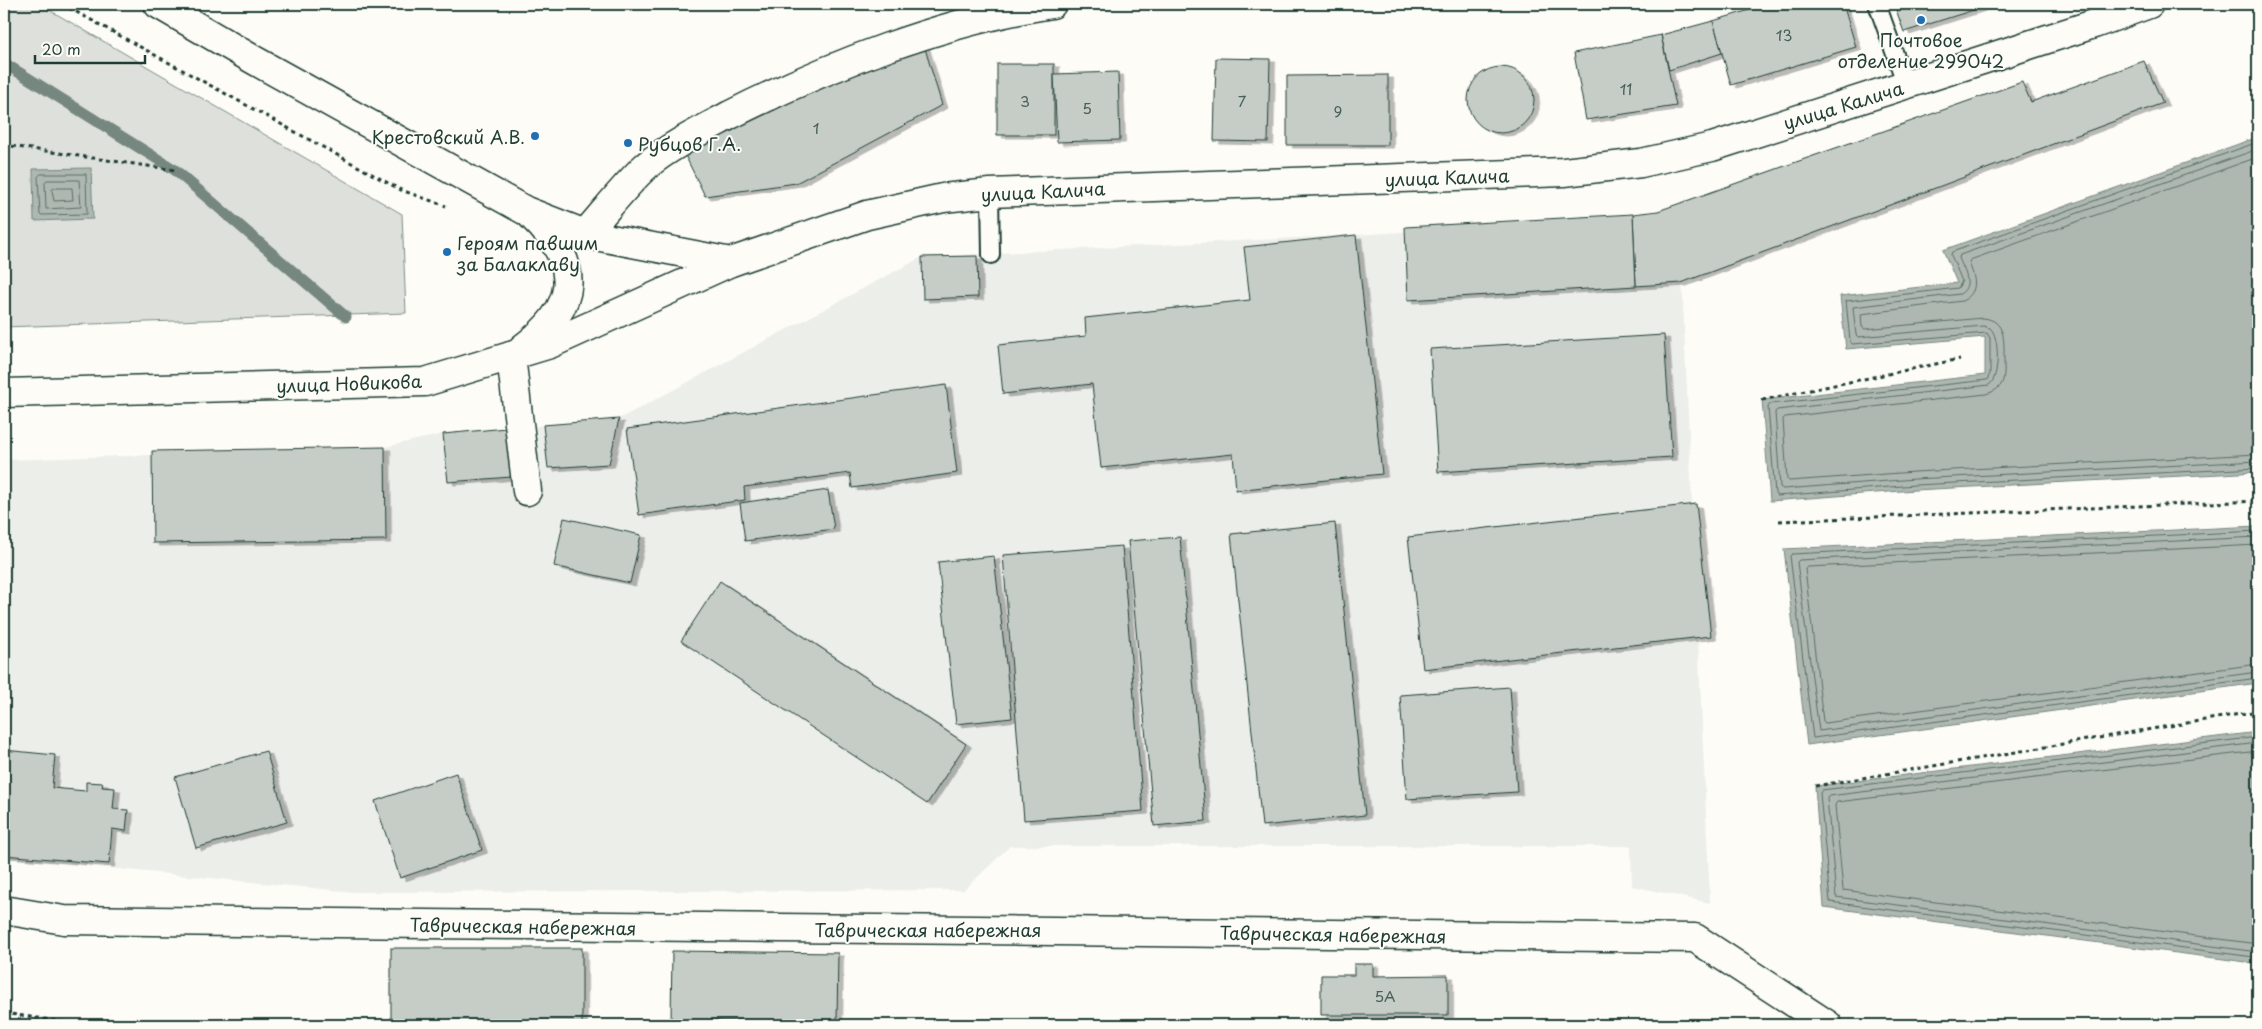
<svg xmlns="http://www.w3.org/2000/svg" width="2262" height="1029" viewBox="0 0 2262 1029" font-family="'Playpen Sans',sans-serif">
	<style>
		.built { fill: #eceee9 }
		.green { fill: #dde0db; stroke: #7e8e88 }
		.water { fill: #aeb8b1; stroke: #75877f }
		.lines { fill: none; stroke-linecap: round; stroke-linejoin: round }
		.shore { stroke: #586e66; stroke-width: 1 }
		.stream { stroke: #75877f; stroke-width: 11 }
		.building { fill: #c6cdc7; stroke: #1f3d34; filter: url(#shadow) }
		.lane-casing { stroke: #1f3d34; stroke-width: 20 }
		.street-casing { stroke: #1f3d34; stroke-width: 31 }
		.secondary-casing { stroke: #1f3d34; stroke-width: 31 }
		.path { stroke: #1f3d34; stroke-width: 3; stroke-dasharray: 4 4; stroke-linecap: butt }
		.lane { stroke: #fdfcf7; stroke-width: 16 }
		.street { stroke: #fdfcf7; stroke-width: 28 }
		.secondary { stroke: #fdfcf7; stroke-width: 28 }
		.poi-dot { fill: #1f6fb2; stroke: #fdfcf7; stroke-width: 2 }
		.labels { text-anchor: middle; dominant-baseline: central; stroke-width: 4; stroke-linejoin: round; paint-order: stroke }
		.number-label { font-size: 15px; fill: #496159 }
		.poi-label { font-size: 18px; fill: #1f3d34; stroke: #fdfcf7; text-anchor: start }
		.street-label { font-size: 18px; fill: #1f3d34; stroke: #fdfcf7 }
	</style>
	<defs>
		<filter id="shadow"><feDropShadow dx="5.5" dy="3" stdDeviation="0" flood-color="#0004"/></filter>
	</defs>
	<rect width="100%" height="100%" fill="#fdfcf7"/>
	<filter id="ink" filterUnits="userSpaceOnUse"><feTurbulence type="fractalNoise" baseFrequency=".02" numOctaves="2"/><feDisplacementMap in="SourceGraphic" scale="10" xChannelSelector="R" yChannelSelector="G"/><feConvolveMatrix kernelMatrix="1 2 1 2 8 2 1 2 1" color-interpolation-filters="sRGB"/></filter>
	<g filter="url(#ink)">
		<!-- built -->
		<polygon class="built" points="1679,214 1710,903 1632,886 1631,846 1010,846 964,890 354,892 4,858 4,460 385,447 443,434 619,419 922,257 1356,235"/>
		<!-- green -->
		<polygon class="green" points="4,4 39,4 402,214 406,313 4,327"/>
		<!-- water -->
		<g class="water">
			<polygon points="2258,137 2258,472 1915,490 1770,501 1762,400 1985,375 1985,337 1846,349 1840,296 1957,283 1943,250"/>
			<polygon points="91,168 93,219 34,221 33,169"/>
			<polygon points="2258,526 2258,683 1807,745 1784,549"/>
			<polygon points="2258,732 2258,984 2255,984 2254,963 1824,907 1815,786"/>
		</g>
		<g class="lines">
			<!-- shore -->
			<g class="shore">
				<polyline points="2258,142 1952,252 1951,255 1962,281 1958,288 1846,301 1850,341 1852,344 1987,333 1990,338 1990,374 1987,380 1770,404 1768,407 1775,493 1777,496 1915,485 2258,468"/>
				<path d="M2258,149L1960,255L1959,258C1964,271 1974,285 1960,294L1853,307L1856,335L1858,337L1983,326L1990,328C2000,336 2000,378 1989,385L1777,410L1775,412L1780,487L1783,489L1915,479L2258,461"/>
				<path d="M2258,157L1970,260L1969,263C1975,278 1980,292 1962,301L1861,314L1862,327L1865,329L1983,318C2006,320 2004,341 2004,359C2004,366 2005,376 2002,383C1999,389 1993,392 1986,394L1785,417L1783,419L1787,479L1789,481L1914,472L2258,454"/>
				<polygon points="41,174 86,174 87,214 40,215 38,177"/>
				<polygon points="47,180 79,180 81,207 46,209 45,183"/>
				<polygon points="55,188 72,188 73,200 54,201 52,190"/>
				<polyline points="2258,531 1792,554 1790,556 1813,738 2258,678"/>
				<polyline points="2258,537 1799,560 1797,562 1819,731 2258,672"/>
				<polyline points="2258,545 1808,567 1805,569 1823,721 1825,723 2258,664"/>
				<polyline points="2258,737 1822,790 1820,793 1830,902 2254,957 2258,960"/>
				<polyline points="2258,743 1829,796 1827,798 1836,897 2258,952"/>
				<polyline points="2258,751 1837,802 1835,805 1843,890 2258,944"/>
			</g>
			<!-- stream -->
			<polyline class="stream" points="4,63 175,170 346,317"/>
		</g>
		<!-- building -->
		<g class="building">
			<polygon points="1770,4 1843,4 1856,47 1731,85 1713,21"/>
			<polygon points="1894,4 1979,4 1980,8 1904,32"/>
			<polygon points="1713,21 1722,53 1669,70 1661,35"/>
			<polygon points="1661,35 1676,106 1586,120 1574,53"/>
			<polygon points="923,42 942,105 796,183 705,196 682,149"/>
			<polygon points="1216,58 1270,59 1268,142 1214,141"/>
			<polygon points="2144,61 2163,103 1681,283 1636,286 1633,214 1658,211 2022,82 2031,102"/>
			<rect x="997" y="64" width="57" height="71"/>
			<circle cx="1501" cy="100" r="33"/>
			<polygon points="1118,72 1120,140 1057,142 1054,74"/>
			<polygon points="1388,75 1388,145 1287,145 1287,76"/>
			<polygon points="1633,214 1636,286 1408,300 1405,227"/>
			<polygon points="1356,235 1382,474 1236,490 1233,454 1101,468 1092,384 1003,394 998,345 1086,336 1085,318 1250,300 1244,247"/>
			<polygon points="977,256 978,297 923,299 922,257"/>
			<polygon points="1664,335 1672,457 1438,472 1430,349"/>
			<polygon points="946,385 957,473 852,488 850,473 744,487 745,500 639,515 627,429"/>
			<polygon points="619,419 609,464 548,468 543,425"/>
			<polygon points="506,428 511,477 448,482 443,434"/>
			<polygon points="385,447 386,540 153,543 152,451"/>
			<polygon points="828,490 834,529 745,541 740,503"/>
			<polygon points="1696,504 1711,636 1423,669 1408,537"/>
			<polygon points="564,518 641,535 630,583 554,566"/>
			<polygon points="1335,523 1365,815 1262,826 1231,534"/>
			<polygon points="1180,537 1206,821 1154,826 1128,541"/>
			<polygon points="1122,546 1143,811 1024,820 1003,555"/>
			<polygon points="994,556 1012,718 956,724 938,562"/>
			<polygon points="720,581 966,744 927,804 681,641"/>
			<polygon points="1510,687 1517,792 1407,799 1400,695"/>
			<polygon points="4,750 55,755 52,788 86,791 86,782 103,783 102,787 115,788 113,809 128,810 126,831 112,829 109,864 4,855"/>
			<polygon points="266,751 287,822 196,848 175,777"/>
			<polygon points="456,773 482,850 400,878 375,801"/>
			<rect x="391" y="948" width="191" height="77"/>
			<polygon points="672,951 838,953 837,1022 671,1020"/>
			<polygon points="1354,964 1373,964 1373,976 1448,975 1448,1015 1321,1015 1321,975 1354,975"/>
		</g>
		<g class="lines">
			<defs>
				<g id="lane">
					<polyline points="1877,4 1906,85"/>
					<polyline points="990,193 991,255"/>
				</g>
				<g id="street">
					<path d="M585,234C604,213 625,185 646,166C668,147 704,129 730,115C827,66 944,21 1052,4"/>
					<polyline points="511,356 527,491"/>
					<polyline points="4,910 64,920 1695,938 1828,1025"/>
				</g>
				<g id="secondary">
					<polyline points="158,4 254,60 526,211 585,234 731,262"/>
					<path d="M523,348C580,306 582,264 531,215"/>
					<polyline points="4,393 425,382 550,344 731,262 867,215 943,198 990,193 1564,172 1641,163 1712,147 2094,24 2149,4"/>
				</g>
			</defs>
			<!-- lane casing -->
			<use href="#lane" class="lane-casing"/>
			<!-- street casing -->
			<use href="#street" class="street-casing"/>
			<!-- secondary casing -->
			<use href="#secondary" class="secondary-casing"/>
			<!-- path -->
			<g class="path">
				<polyline points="62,4 401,190 446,206"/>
				<polyline points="4,145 175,170"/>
				<polyline points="1762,400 1960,359"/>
				<polyline points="1779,521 2258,501"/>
				<polyline points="1815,786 2258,711"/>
				<polyline points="4,1013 84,1025"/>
			</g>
			<!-- lane -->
			<use href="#lane" class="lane"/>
			<!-- street -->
			<use href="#street" class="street"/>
			<!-- secondary -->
			<use href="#secondary" class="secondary"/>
		</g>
	</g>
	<!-- markers -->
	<g class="poi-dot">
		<circle cx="1921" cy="20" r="5"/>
		<circle cx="535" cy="136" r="5"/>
		<circle cx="628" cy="143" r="5"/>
		<circle cx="447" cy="252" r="5"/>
	</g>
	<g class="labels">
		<!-- number labels -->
		<g class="number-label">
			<text x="1784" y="34">13</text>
			<text x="1626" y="88">11</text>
			<text x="1025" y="100">3</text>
			<text x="1242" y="100">7</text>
			<text x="1087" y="107">5</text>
			<text x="1338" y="110">9</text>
			<text x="816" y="127">1</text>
			<text x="1385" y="995">5А</text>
		</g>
		<!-- poi labels -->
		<g class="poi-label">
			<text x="1921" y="39" text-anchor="middle">Почтовое<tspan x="1921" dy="21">отделение 299042</tspan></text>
			<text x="525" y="136" text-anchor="end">Крестовский А.В.</text>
			<text x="638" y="143">Рубцов Г.А.</text>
			<text x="457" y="242">Героям павшим<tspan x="457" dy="21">за Балаклаву</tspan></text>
		</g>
		<!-- street labels -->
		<g class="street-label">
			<text transform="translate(1843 105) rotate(-17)">улица Калича</text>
			<text transform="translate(1447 177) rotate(-2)">улица Калича</text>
			<text transform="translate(1043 191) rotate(-3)">улица Калича</text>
			<text transform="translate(349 383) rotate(-2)">улица Новикова</text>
			<text transform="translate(523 926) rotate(1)">Таврическая набережная</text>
			<text x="928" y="929">Таврическая набережная</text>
			<text transform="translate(1333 934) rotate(1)">Таврическая набережная</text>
		</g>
	</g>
	<!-- margin -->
	<rect width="2262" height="1029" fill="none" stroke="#fdfcf7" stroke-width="20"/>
	<rect x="10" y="10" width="2242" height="1009" fill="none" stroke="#1f3d34" stroke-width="2" filter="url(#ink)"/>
	<!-- scale -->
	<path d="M35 55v8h110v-8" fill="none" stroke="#1f3d34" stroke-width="2.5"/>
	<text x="42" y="55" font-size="15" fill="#1f3d34" stroke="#fdfcf7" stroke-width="4" paint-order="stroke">20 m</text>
</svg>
